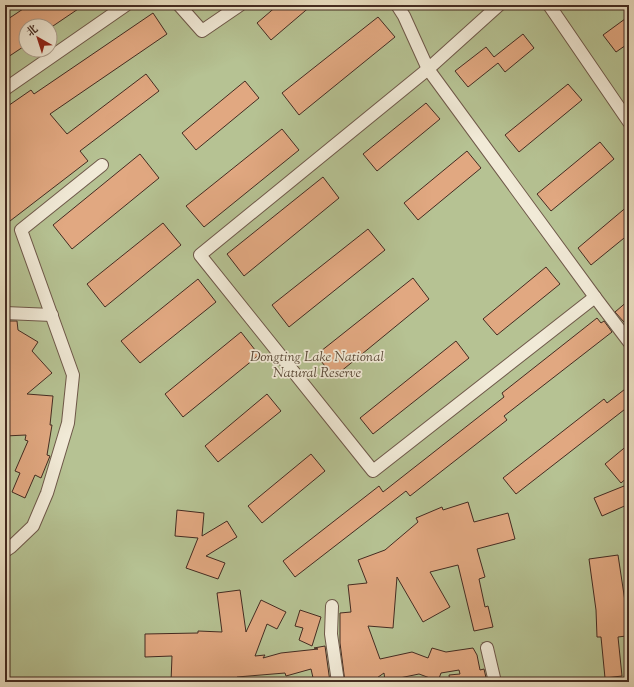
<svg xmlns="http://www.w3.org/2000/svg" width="634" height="687" viewBox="0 0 634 687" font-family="'Sorts Mill Goudy','Noto Serif SC',serif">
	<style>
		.green { fill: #b6c293; stroke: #7d765a; fill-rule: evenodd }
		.building { fill: #e1a881; stroke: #442b21 }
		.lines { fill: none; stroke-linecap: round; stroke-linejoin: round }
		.street-casing { stroke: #6e5849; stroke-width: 14 }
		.street { stroke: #f1ead7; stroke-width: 12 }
		.labels { text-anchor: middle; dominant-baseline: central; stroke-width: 3.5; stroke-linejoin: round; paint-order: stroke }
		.park-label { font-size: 14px; font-style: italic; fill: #5b4938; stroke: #f1ead7 }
	</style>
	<rect width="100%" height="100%" fill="#eadfc2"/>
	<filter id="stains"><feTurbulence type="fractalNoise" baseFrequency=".005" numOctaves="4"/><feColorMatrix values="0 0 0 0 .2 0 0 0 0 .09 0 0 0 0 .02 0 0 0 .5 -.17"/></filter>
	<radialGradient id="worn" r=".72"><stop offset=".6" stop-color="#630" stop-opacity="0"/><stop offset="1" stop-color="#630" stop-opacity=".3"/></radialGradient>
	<!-- green -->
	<path class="green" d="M5,5H629V682H5ZM26,26H50V50H26Z"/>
	<!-- building -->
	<g class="building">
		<polygon points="29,5 84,5 53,26 26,26 26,45 5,59 5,21"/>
		<polygon points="278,5 312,5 271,40 257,23"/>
		<polygon points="153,13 167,34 50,114 67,134 146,74 159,91 80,151 88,161 10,221 5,214 5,108 31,90 34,94"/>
		<polygon points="629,16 629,43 616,52 603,35"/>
		<polygon points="378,17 395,37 299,115 282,93"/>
		<polygon points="523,34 534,48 505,72 498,63 468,87 455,71 486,47 494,57"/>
		<polygon points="245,81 259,98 196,150 182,133"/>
		<polygon points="568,84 582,100 519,152 505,135"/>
		<polygon points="426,103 440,119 377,171 363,154"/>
		<polygon points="282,129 299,150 204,227 186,206"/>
		<polygon points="600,142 614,159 551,211 537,194"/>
		<polygon points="467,151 481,168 418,220 404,203"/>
		<polygon points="140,154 159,178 72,249 53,225"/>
		<polygon points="323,177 339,198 244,276 227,254"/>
		<polygon points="629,205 629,234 591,265 578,248"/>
		<polygon points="163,223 181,245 105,307 87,284"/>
		<polygon points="368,229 385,250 289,327 272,305"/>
		<polygon points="546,267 560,284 497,335 483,319"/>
		<polygon points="413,278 429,299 334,377 316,355"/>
		<polygon points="198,279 216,302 140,363 121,341"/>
		<polygon points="629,300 629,318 624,322 615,312"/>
		<polygon points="597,318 601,323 604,321 612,332 504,416 507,420 410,496 406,491 295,577 283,561 379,486 383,492 504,397 502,393"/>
		<polygon points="5,321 17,321 18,330 38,342 32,351 52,373 27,394 53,396 50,425 52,425 47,455 50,456 41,478 35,475 25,498 12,492 20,473 15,471 28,441 25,440 26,435 5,436"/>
		<polygon points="241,332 259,355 183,417 165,394"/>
		<polygon points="456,341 469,358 373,434 360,418"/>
		<polygon points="629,386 629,406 516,494 503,478 604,399 607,403"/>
		<polygon points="267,394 281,411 218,462 205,446"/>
		<polygon points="629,444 629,476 621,483 605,464"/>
		<polygon points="311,454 325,471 262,523 248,506"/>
		<polygon points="624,486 629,499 629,504 602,516 594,498"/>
		<polygon points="468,502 474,522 508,513 515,539 477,549 485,577 479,579 485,607 488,606 493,627 474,631 458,565 430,572 450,607 423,622 397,577 393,628 368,626 380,659 412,652 428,658 432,648 446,652 473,648 477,655 480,670 484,669 487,682 450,682 449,675 460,674 459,670 441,673 438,681 419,674 385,681 384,673 371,682 345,682 340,643 340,613 351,612 348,585 367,583 358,560 385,550 418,522 416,518 442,507 443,510"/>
		<polygon points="177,510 204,513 202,536 227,521 237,537 206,556 225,563 218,579 186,568 198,538 175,536"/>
		<polygon points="618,555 626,608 626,636 618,637 622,676 605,678 601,637 597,637 596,610 589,559"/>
		<polygon points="240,590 246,632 261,600 286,612 277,629 267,624 255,656 265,655 263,658 281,653 318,649 314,648 325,646 330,682 314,682 311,669 286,676 285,673 237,677 237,680 171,682 172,656 145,657 145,634 198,633 198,631 222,632 217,593"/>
		<polygon points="300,610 321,617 312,646 299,640 303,628 295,626"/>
	</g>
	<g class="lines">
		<defs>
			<g id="street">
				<polyline points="179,5 202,31 240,5"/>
				<polyline points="397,5 404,16 428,69 595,297"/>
				<polyline points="499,5 428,69 200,255 373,471 595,297 629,342"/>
				<polyline points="549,5 629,122"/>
				<polyline points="5,89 126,5"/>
				<polyline points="5,313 52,315"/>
				<polyline points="5,551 11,547 33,526 47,493 68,423 73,375 21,230 102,165"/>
				<polyline points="332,606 331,634 338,682"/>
				<polyline points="487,648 495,682"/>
			</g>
		</defs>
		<!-- street casing -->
		<use href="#street" class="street-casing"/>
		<!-- street -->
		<use href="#street" class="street"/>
	</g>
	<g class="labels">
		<!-- park labels -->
		<g class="park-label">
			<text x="317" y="358">Dongting Lake National<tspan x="317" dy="16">Natural Reserve</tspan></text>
		</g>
	</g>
	<!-- margin -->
	<rect width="634" height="687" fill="none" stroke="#eadfc2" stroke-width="20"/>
	<rect x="6" y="6" width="622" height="675" fill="none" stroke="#442b21" stroke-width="2"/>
	<rect x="10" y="10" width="614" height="667" fill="none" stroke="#442b21"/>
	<!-- north arrow -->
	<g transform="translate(38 38) rotate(321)"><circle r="19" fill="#f1ead7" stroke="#ac9e8e"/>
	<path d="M0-3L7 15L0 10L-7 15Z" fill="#8f2418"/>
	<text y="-6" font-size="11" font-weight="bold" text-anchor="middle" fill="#442b21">北</text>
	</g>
	<rect width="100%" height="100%" filter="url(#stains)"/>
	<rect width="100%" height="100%" fill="url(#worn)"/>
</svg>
